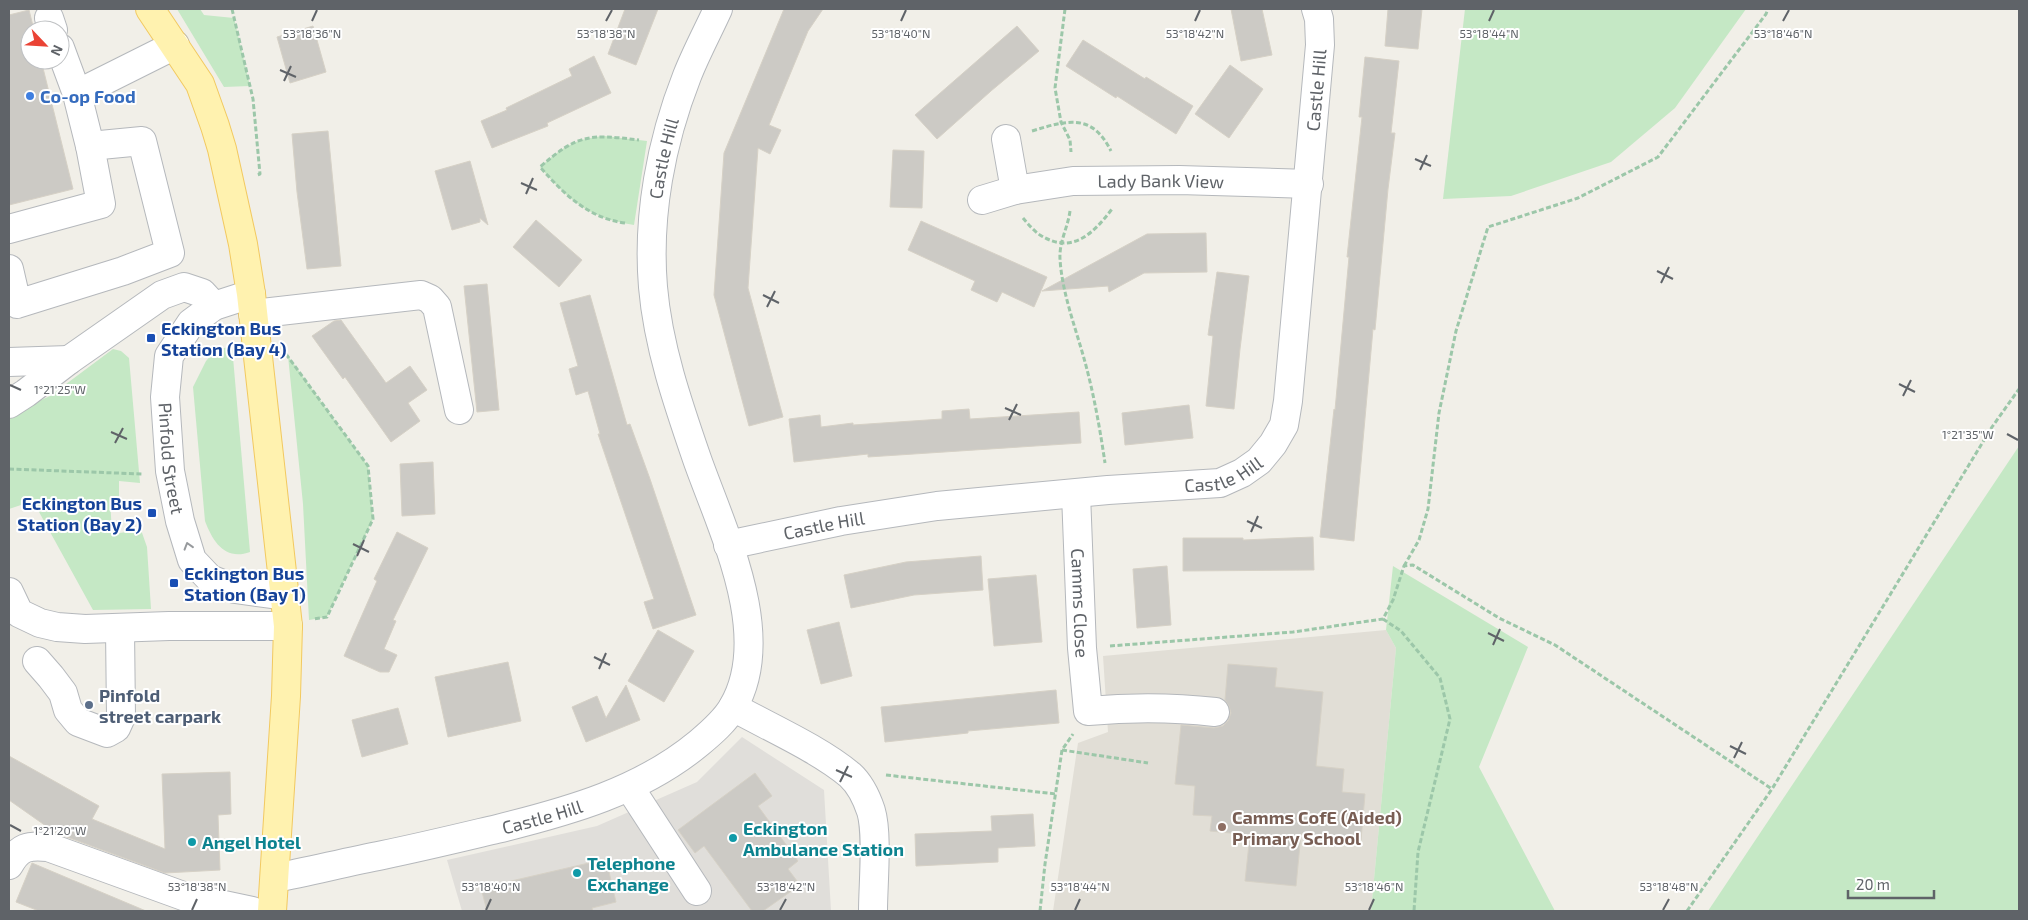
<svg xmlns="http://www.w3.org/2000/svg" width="2028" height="920" viewBox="0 0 2028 920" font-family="'Exo 2',sans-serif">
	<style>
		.industrial { fill: #e0deda }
		.education { fill: #e1ded6 }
		.green { fill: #c5e8c5 }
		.building { fill: #cccac5; stroke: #d6d1c6 }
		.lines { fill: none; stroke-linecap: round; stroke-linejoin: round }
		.minor-casing { stroke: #b5b8bc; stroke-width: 30 }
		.major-casing { stroke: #f2c960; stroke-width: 30 }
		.path { stroke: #9cc7a9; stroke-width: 3; stroke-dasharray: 5 2.5; stroke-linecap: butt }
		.minor { stroke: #fff; stroke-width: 28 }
		.major { stroke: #fff2af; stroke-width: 28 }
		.oneway { stroke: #979a9d }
		.ticks { fill: none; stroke: #5f6368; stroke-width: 2 }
		.shop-dot { fill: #3f7fe0; stroke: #fff; stroke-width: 2 }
		.transit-dot { fill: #1a4fb4; stroke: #fff; stroke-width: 2 }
		.service-dot { fill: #5c6f8a; stroke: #fff; stroke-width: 2 }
		.education-dot { fill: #8d6e63; stroke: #fff; stroke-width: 2 }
		.culture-dot { fill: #0f9aa8; stroke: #fff; stroke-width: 2 }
		.labels { text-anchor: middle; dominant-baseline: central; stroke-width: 4; stroke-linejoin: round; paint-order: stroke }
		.street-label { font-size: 18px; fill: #5f6368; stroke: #fff }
		.shop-label { font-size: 18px; font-weight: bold; fill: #366cbe; stroke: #fff; text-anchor: start }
		.transit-label { font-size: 18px; font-weight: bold; fill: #164399; stroke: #fff; text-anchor: start }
		.service-label { font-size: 18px; font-weight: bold; fill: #4e5e75; stroke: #fff; text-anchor: start }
		.education-label { font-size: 18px; font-weight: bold; fill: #785e54; stroke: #fff; text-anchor: start }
		.culture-label { font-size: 18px; font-weight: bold; fill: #0d838f; stroke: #fff; text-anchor: start }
		.ticks-label { font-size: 12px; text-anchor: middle; fill: #5f6368; stroke: #fff; stroke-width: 4; stroke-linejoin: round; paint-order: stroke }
	</style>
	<rect width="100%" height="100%" fill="#f1efe8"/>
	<!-- industrial -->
	<polygon class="industrial" points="742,737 824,790 831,911 462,911 447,860 597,826 697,782"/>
	<!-- education -->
	<polygon class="education" points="1386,630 1396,648 1371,911 1053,911 1078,743 1108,732 1103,656"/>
	<!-- green -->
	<g class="green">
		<polygon points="177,9 200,9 204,15 234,18 250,86 224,87"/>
		<polygon points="1465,9 1746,9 1675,108 1611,162 1511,196 1443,199"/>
		<path d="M605,136L647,141L634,225C588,218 569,200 540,167C563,147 573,139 605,136Z"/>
		<path d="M232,346L250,552C225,561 213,542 205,521L193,387L206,361L216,350Z"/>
		<polygon points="113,349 121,351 129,358 140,483 119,481 119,497 110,498 112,534 141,530 147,547 151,609 93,610 33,501 9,509 9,418 19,410 50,396"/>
		<polygon points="288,356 368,466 373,519 327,617 309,620 303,504"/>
		<polygon points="2019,446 2019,911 1708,911"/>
		<polygon points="1393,566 1528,647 1479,767 1555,911 1371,911 1396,648 1386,630"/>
	</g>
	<!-- building -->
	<g class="building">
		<polygon points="625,9 658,9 636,65 608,54"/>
		<polygon points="784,9 823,9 808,31 769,125 781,130 770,154 758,148 748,288 783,417 749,426 714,295 724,153"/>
		<polygon points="1231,9 1262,9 1272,55 1241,61"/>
		<polygon points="1388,9 1422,9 1418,49 1385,46"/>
		<polygon points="29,10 34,30 30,30 30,60 41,60 73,189 9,205 9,15"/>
		<polygon points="313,26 326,72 290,83 277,37"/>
		<polygon points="1017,26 1039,51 991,91 937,139 915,115"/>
		<polygon points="1083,40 1145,79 1146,77 1193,106 1176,134 1117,96 1116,98 1066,66"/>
		<polygon points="594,56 611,93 547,123 548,126 492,148 481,121 507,110 506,108 572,76 569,69"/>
		<polygon points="1365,57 1399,61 1391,133 1395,133 1388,189 1375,330 1373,329 1354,541 1320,537 1334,409 1335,410 1349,257 1347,257 1362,117 1359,117"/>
		<polygon points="1230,65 1263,89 1229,138 1195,114"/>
		<polygon points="328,131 341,266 307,269 297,192 292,134"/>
		<polygon points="893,150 924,151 922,208 890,207"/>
		<polygon points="470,161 488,225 480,218 480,222 452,230 435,171"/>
		<polygon points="536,220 582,260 559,287 513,247"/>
		<polygon points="921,221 1047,277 1034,307 1002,292 997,302 971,290 975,281 908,250"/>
		<polygon points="1206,233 1207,272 1144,273 1109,292 1108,286 1042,291 1147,234"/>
		<polygon points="1217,272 1249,276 1240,349 1234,409 1206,406 1213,336 1208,335"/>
		<polygon points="487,284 499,410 477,412 464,286"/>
		<polygon points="590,295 627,425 630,424 650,479 696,615 653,629 644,602 654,599 598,434 600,434 588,391 576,395 569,369 578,366 560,303"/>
		<polygon points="341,320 386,383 410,366 427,390 408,403 420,421 391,442 345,377 343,379 312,336 334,321"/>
		<polygon points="1189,405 1193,438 1125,445 1122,413"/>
		<polygon points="969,409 970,419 1079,412 1081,443 868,457 868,454 794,462 789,419 820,415 821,427 853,423 853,425 942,419 942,411"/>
		<polygon points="433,462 435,514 402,516 400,464"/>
		<polygon points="397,532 428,548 393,620 396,621 384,649 397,655 389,672 380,672 344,656 377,581 374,579"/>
		<polygon points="1313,537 1314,570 1183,571 1183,538 1243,538 1243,540"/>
		<polygon points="981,556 983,590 914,595 851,608 844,575 906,562"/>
		<polygon points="1167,566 1171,625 1137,628 1133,569"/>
		<polygon points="1036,575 1042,642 994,646 988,579"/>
		<polygon points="839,622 852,676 821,684 807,630"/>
		<polygon points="658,630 694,651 664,702 628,681"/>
		<polygon points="508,662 521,721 448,737 435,677"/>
		<polygon points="1228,664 1277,668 1275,687 1323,692 1316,766 1344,769 1342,792 1365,794 1361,840 1301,834 1296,886 1245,881 1250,835 1210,831 1212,816 1193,815 1195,786 1175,784 1181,725 1214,728 1223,726 1228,721 1231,713 1229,706 1225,700"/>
		<polygon points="626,685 640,720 586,742 572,707 597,696 606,718"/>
		<polygon points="1056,690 1059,723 968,731 968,733 885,742 881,707"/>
		<polygon points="398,708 408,744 362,757 352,720"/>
		<polygon points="9,756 99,806 92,819 165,849 162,774 230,772 231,814 218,815 220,870 165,873 56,833 9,800"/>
		<polygon points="755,773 772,796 758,806 798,861 788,869 800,885 763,911 752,911 704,846 695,853 678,830"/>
		<polygon points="1033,814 1035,846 998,848 998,862 916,866 915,834 992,831 991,816"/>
		<polygon points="606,859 616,902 592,908 593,911 487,911 481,888"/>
		<polygon points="32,863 146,911 39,911 16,902"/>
	</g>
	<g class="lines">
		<defs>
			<g id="minor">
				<polyline points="49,18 53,30"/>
				<polyline points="77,94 175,45"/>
				<polyline points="1006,139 1015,190"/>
				<path id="s1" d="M982,200L1015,190L1073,181L1179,180L1309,184"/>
				<polyline points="9,229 101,204 90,146 77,94 60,48"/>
				<polyline points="9,269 17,304 123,271 170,253 142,141 90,146"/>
				<path id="s2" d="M251,294L214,306L191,323L169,356L165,397L170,471L180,521L192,560L210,579L235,589L286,596"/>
				<polyline points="253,314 421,295 430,299 437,307 459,410"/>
				<polyline points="9,362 69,360"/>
				<polyline points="9,404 26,393 69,360 162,295 184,287 202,293 214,306"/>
				<path id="s3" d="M1076,494L1082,648L1088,711C1131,707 1172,707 1215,712"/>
				<path id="s4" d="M728,545L841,521L937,506L1108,490L1220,483L1242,473L1259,461L1273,444L1284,425L1288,401L1320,45L1319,19L1316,9"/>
				<polyline points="9,592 19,613 40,623 57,627 85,629 169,626 288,626"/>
				<polyline points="37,661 51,677 63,693 68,710 78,722 107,733 116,728 121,717 120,629"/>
				<path d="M733,707C769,727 819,749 850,775C860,784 867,799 871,811C878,834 873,885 873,911"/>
				<polyline points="630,788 697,891"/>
				<path d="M9,865C19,847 28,845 48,847L186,897L252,911"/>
				<path id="s5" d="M275,878C311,871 347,862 383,855C422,847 459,838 497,829C570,811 641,791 699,743C711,733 725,721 733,707C775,635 722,530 697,459C678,404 658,346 653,287C647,216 661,142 687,76C696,53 708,31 718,9"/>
			</g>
			<polyline id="major" points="150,9 200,84 215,126 222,149 243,244 251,294 288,626 286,696 272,911"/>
		</defs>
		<!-- minor casing -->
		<use href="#minor" class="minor-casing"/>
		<!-- major casing -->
		<use href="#major" class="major-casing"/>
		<!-- path -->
		<g class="path">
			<polyline points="232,9 253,99 260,174 257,175"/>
			<polyline points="1065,9 1055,88 1061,122 1070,140 1071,152"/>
			<path d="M1032,131C1068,120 1092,113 1111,151"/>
			<path d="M1070,211C1068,227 1059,242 1060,259C1062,293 1076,329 1085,362C1094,395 1100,429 1105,463"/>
			<path d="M1023,218C1028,224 1034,231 1040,235C1072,255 1093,234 1112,209"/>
			<path d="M625,223C588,218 564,194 540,167C578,134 589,134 639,140"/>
			<polyline points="286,354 368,466 373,519 327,617 314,619"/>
			<polyline points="9,469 143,474"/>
			<polyline points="1404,566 1419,540 1428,509 1439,413 1456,331 1488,227 1578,198 1658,157 1766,14 1768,9"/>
			<polyline points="1383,619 1401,631 1440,678 1450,719 1418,852 1414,911"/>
			<polyline points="1110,646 1293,632 1383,619 1393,600 1404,566 1413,565 1499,618 1555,645 1772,789"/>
			<polyline points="1062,750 1148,763"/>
			<polyline points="886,775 1056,794"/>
			<polyline points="1040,911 1045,864 1062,750 1073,734"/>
			<polyline points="1687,911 1772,789 1992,427 2019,389"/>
		</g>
		<!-- minor -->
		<use href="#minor" class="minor"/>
		<!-- major -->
		<use href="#major" class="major"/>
	</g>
	<!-- one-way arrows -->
	<defs><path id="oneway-chevron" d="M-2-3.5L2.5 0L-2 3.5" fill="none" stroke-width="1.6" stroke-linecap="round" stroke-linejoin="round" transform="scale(1.25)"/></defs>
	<use class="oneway" href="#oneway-chevron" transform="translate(188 546) rotate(-107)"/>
	<!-- ticks -->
	<path class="ticks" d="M312,21L317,10M606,21L612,10M901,21L906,10M1195,21L1200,10M1489,21L1494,10M1783,21L1789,10M280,70L296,77M284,81L291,66M1415,159L1431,166M1420,170L1427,155M521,183L537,190M526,194L533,178M1657,271L1673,279M1661,283L1669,267M763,295L779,303M767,307L775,291M1899,384L1915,392M10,385L21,390M1903,396L1911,380M1005,408L1021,415M1009,420L1017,404M111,432L127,439M2007,434L2018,440M115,443L123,428M1247,521L1262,528M1251,532L1258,516M353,544L369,552M357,556L364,540M1488,633L1504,641M1493,645L1500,629M594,657L610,665M599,669L606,653M1730,746L1746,754M1734,758L1742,742M836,770L852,777M840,782L848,766M10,825L21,831M192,910L197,899M486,910L491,899M780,910L786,899M1075,910L1080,899M1369,910L1374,899M1663,910L1669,899"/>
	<!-- markers -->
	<circle class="shop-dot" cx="30" cy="96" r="5"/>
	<g class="transit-dot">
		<rect x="146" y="333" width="10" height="10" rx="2.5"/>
		<rect x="147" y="508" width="10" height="10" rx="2.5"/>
		<rect x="169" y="578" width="10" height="10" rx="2.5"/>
	</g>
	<circle class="service-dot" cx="89" cy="705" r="5"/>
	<circle class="education-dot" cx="1222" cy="827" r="5"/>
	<g class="culture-dot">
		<circle cx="733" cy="838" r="5"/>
		<circle cx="192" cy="842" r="5"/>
		<circle cx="577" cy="873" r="5"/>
	</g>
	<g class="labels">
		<!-- street labels -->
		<g class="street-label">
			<text stroke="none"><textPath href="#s4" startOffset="922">Castle Hill</textPath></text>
			<text stroke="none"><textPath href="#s5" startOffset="1065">Castle Hill</textPath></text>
			<text stroke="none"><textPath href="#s1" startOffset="181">Lady Bank View</textPath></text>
			<text stroke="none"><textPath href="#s2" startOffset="210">Pinfold Street</textPath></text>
			<text stroke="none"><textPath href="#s4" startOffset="502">Castle Hill</textPath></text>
			<text stroke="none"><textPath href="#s4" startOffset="98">Castle Hill</textPath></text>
			<text stroke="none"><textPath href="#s3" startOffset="109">Camms Close</textPath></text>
			<text stroke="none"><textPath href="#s5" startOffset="274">Castle Hill</textPath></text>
		</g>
		<!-- shop labels -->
		<g class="shop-label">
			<text x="40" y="96">Co-op Food</text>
		</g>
		<!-- transit labels -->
		<g class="transit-label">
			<text x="161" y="328">Eckington Bus<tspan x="161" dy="21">Station (Bay 4)</tspan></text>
			<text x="142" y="503" text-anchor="end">Eckington Bus<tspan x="142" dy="21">Station (Bay 2)</tspan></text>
			<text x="184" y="573">Eckington Bus<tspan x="184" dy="21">Station (Bay 1)</tspan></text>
		</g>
		<!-- service labels -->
		<g class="service-label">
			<text x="99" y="695">Pinfold<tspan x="99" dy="21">street carpark</tspan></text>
		</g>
		<!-- education labels -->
		<g class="education-label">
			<text x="1232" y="817">Camms CofE (Aided)<tspan x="1232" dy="21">Primary School</tspan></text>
		</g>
		<!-- culture labels -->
		<g class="culture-label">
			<text x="743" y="828">Eckington<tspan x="743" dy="21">Ambulance Station</tspan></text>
			<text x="202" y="842">Angel Hotel</text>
			<text x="587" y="863">Telephone<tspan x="587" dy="21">Exchange</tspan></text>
		</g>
	</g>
	<g class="ticks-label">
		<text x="312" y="38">53°18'36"N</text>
		<text x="606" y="38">53°18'38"N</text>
		<text x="901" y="38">53°18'40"N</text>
		<text x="1195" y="38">53°18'42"N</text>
		<text x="1489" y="38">53°18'44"N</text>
		<text x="1783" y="38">53°18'46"N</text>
		<text x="60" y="394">1°21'25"W</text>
		<text x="1968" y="439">1°21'35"W</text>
		<text x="60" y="835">1°21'20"W</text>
		<text x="197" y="891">53°18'38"N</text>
		<text x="491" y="891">53°18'40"N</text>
		<text x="786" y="891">53°18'42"N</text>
		<text x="1080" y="891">53°18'44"N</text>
		<text x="1374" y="891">53°18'46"N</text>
		<text x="1669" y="891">53°18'48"N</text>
	</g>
	<!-- border -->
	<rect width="2028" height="920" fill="none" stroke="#5f6368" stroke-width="20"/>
	<!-- north arrow -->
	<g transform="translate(45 45) rotate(115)"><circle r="24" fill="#ffffff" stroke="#bfc1c3"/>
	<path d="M0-4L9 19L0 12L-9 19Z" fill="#ea4335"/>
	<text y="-8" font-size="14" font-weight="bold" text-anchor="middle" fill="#5f6368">N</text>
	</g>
	<!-- scale -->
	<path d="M1848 890v8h86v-8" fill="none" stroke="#5f6368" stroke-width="2.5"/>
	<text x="1856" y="890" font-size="15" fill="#5f6368" stroke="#ffffff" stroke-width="4" paint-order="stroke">20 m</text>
</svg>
